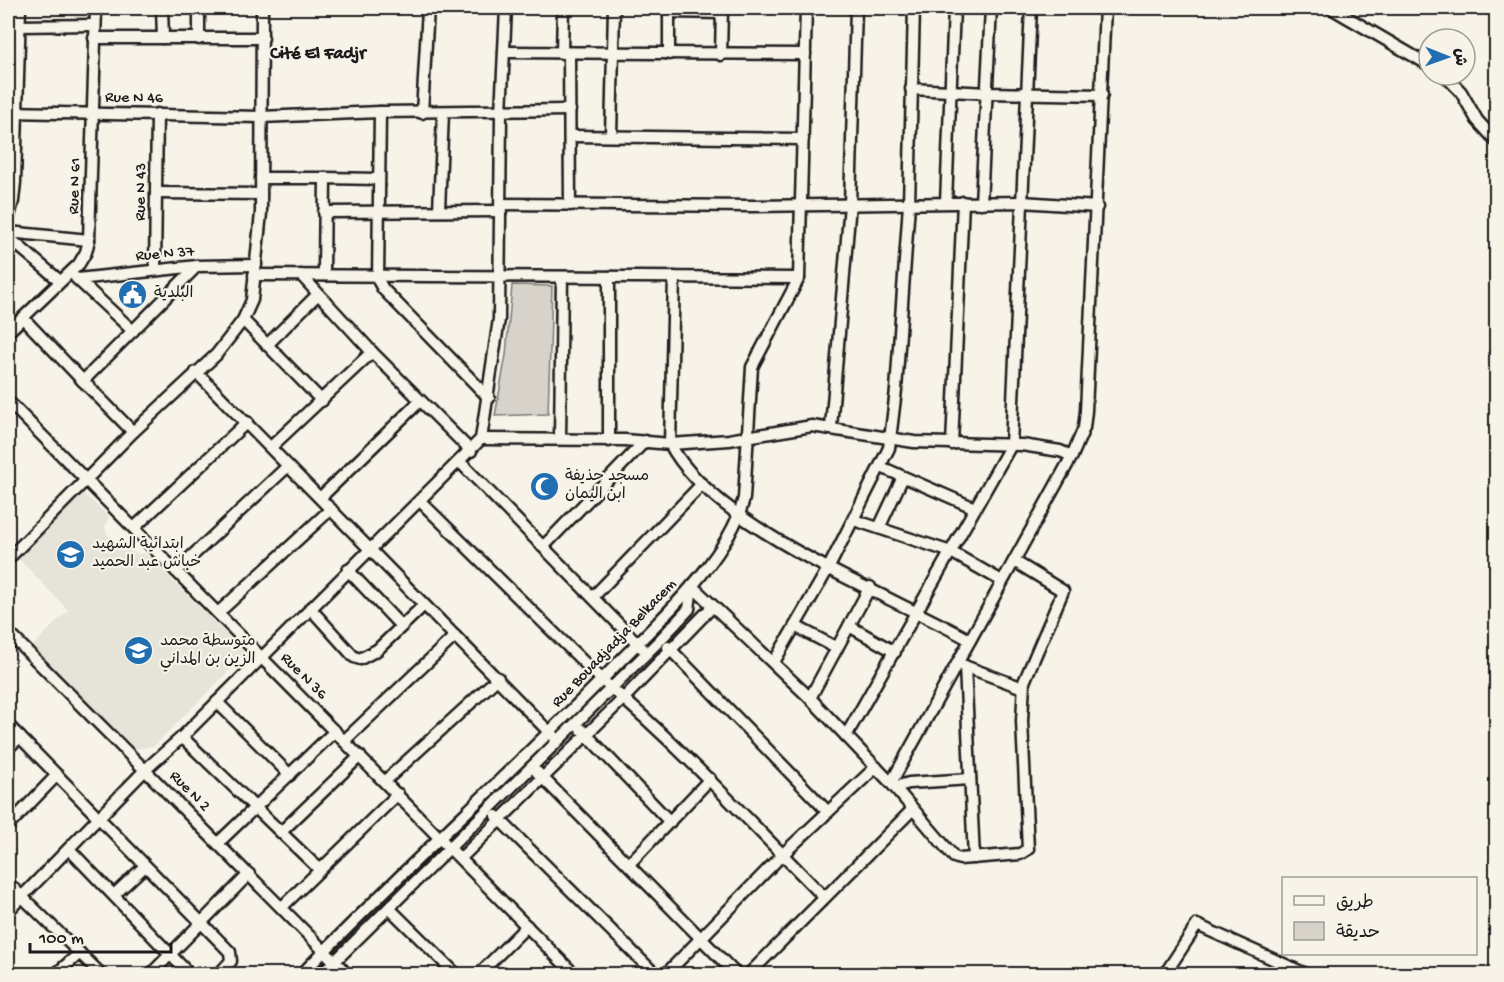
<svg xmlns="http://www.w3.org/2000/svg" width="1504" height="982" viewBox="0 0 1504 982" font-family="'Gochi Hand','Playpen Sans Arabic',sans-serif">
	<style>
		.built { fill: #e6e3d9 }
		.green { fill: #d7d3cb; stroke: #7a7874; stroke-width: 1.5 }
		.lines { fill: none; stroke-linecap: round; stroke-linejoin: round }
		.minor-casing { stroke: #1c1c1c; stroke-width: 15 }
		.minor { stroke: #f7f3e8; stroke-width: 10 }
		.labels { text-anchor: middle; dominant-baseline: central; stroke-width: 4.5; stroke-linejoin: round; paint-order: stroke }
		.street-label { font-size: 16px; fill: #1c1c1c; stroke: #f7f3e8 }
		.poi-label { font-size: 16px; fill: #1c1c1c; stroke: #f7f3e8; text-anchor: start }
		.neighbourhood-label { font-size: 18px; font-weight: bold; fill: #1c1c1c; stroke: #f7f3e8 }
	</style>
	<rect width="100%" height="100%" fill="#f7f3e8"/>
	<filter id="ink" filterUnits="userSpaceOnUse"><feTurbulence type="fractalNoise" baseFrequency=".0167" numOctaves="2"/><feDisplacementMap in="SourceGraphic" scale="12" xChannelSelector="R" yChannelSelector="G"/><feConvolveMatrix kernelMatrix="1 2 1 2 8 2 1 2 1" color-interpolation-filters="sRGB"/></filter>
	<g filter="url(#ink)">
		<!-- built -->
		<polygon class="built" points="82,492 109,517 105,525 107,535 125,550 148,556 246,654 154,746 135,749 31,648 68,610 18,558"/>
		<!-- green -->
		<polygon class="green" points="512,285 552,286 548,414 495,416 506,355"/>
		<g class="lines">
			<defs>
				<g id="minor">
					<polyline points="162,8 163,38"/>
					<polyline points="1331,8 1429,65"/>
					<polyline points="669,12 722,13"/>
					<polyline points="19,26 94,25"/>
					<polyline points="94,38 263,38"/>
					<polyline points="199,39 199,8"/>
					<polyline points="504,52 805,54"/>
					<polyline points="562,53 563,8"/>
					<polyline points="569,53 570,205"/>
					<polyline points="669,54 669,8"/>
					<polyline points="721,55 722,8"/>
					<polyline points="1445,75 1461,92 1477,120 1496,141"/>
					<polyline points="911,89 988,93 1102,95"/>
					<polyline points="8,112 261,117 380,112 570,110"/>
					<polyline points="380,112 378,280 383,289 489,398"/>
					<polyline points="422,113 428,8"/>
					<polyline points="571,136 803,139"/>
					<polyline points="611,136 614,8"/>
					<polyline points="261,178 325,178"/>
					<polyline points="157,193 261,194"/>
					<polyline points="946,202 954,8"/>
					<polyline points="981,203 991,8"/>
					<polyline points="501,204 754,206 1022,202 1097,207"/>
					<polyline points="439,210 443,113"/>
					<polyline points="324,212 501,211"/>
					<polyline points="8,220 13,201 15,182 20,8"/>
					<polyline points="8,232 89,240"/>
					<polyline points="8,237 60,281"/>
					<polyline points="155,270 157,114"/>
					<polyline points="254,275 799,278"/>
					<polyline points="301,275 372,352 471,451"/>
					<polyline points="324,275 325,178 378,179"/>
					<polyline points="609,277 609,441"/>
					<polyline points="674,277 670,444 729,440 812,426 914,442 1022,445 1060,451 1072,456 891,783"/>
					<polyline points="76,278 133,331"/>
					<polyline points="78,279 197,266 256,265"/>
					<polyline points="23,318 83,381"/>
					<polyline points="243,320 322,401"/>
					<polyline points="8,332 79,264 86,252 89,240 96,8"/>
					<polyline points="267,345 318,294"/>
					<polyline points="196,372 553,736"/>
					<polyline points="8,401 574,974"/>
					<polyline points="831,427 850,204 856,8"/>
					<polyline points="133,432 83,381 197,266"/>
					<path d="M481,439L625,440L670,444C714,528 886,593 970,640"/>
					<polyline points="560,439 562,277"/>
					<polyline points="952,444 963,202"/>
					<polyline points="271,447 372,352"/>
					<polyline points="1072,456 1084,428 1086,411 1105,8"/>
					<polyline points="460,462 642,648"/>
					<polyline points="881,467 975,508"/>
					<polyline points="321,497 420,401"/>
					<path d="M420,501L602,680C681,747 751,823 824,897"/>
					<polyline points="854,520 951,552 1002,581"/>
					<polyline points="134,528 247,422"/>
					<polyline points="879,528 903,477"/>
					<polyline points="543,547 645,441"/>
					<polyline points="8,559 133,432 216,355 243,320 252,300 261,213 262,8"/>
					<polyline points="348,570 400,625"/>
					<polyline points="176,571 288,466"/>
					<polyline points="692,586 810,698 891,783 954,857 960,859 1020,854 1028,849 1022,721 1024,682 1063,591 1014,561"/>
					<polyline points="593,597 702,484"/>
					<polyline points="310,608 354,657 360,659 377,650 424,605"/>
					<polyline points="218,613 331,509"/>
					<polyline points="795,626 837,648"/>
					<polyline points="849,626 895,652"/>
					<polyline points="8,632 347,974"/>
					<polyline points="668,647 828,812"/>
					<polyline points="774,662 829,567 889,448 896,390 909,204 914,8"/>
					<polyline points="959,664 1023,688"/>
					<polyline points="965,666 974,858"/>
					<polyline points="810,698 870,587"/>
					<polyline points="217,702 290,775"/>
					<polyline points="8,725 230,952 231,961 219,974"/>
					<polyline points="581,729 670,822"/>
					<polyline points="846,736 1011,445 1031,8"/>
					<polyline points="182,737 320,870"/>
					<polyline points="345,740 455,636"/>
					<polyline points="8,748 20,737"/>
					<polyline points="537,772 736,974"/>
					<polyline points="385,781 498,678"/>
					<polyline points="895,787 909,783 970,779"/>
					<polyline points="496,816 655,974"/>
					<polyline points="8,826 57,775"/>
					<polyline points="281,832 360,756"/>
					<polyline points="218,843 335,731"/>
					<polyline points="69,849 189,974"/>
					<polyline points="461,858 624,698 713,606"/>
					<polyline points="629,864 710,779"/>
					<polyline points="8,883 101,974"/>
					<polyline points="114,895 145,866"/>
					<polyline points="282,907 398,794"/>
					<polyline points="389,908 456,974"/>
					<polyline points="8,911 145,770 182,737 481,439 499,319 501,113 506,8"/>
					<polyline points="8,970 11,974"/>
					<polyline points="56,974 80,953"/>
					<polyline points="151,974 249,874"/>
					<path d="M302,974C405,867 516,769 619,662C660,620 731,556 744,498L752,367L799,278L806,8"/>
					<polyline points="322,974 660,640 689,609 692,586"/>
					<polyline points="479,974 527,926"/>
					<polyline points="666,974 782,855 876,767"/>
					<polyline points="749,974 913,809"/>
					<polyline points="1165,974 1197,925 1306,974"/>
				</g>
			</defs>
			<!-- minor casing -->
			<use href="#minor" class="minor-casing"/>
			<!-- minor -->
			<use href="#minor" class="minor"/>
		</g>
	</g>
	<!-- icons -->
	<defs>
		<symbol id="civic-disc" viewBox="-11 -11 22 22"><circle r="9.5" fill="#1f6fb2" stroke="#f7f3e8"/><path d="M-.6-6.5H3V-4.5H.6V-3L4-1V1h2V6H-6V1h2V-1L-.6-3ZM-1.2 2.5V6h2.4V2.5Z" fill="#fff"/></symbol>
		<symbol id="mosque-disc" viewBox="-11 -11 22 22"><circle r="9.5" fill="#1f6fb2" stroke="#f7f3e8"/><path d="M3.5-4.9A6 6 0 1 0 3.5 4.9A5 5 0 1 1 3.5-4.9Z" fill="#fff"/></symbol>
		<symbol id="school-disc" viewBox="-11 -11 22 22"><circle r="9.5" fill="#1f6fb2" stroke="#f7f3e8"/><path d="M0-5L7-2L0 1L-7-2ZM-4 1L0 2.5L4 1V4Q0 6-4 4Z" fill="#fff"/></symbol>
	</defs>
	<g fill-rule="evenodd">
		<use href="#civic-disc" x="116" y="278" width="33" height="33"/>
		<use href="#mosque-disc" x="528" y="470" width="33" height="33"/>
		<use href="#school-disc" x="54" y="538" width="33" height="33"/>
		<use href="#school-disc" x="122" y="634" width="33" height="33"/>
	</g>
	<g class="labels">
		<!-- street labels -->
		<g class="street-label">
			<text transform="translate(134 99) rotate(1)">Rue N 46</text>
			<text transform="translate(76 186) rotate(-88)">Rue N 61</text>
			<text transform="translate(142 192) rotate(-89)">Rue N 43</text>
			<text transform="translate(165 255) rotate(-5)">Rue N 37</text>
			<text transform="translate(615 644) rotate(-46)">Rue Bouadjadja Belkacem</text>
			<text transform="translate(303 677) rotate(45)">Rue N 36</text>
			<text transform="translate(189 792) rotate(45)">Rue N 2</text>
		</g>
		<!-- poi labels -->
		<g class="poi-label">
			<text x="154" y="294">البلدية</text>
			<text x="565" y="477">مسجد حذيفة<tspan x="565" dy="18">ابن اليمان</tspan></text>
			<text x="92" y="545">ابتدائية الشهيد<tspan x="92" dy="18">خباش عبد الحميد</tspan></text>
			<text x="160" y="642">متوسطة محمد<tspan x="160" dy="18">الزين بن المداني</tspan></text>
		</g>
		<!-- neighbourhood labels -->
		<g class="neighbourhood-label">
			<text x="318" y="54">Cité El Fadjr</text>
		</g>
	</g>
	<!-- margin -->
	<rect width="1504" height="982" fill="none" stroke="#f7f3e8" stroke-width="30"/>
	<rect x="15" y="15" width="1474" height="952" fill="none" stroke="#1c1c1c" stroke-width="2" filter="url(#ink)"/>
	<!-- legend -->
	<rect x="1282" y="877" width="195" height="78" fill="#f7f3e8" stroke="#9f9d96" stroke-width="1.5"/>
	<rect x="1294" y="896" width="30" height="9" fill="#f7f3e8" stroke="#9f9d96" stroke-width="1.5"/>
	<text x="1336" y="907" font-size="18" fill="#1c1c1c">طريق</text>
	<rect x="1294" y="922" width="30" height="18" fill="#d7d3cb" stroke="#9f9d96" stroke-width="1.5"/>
	<text x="1336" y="937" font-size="18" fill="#1c1c1c">حديقة</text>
	<!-- north arrow -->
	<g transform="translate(1447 57) rotate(91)"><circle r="28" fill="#f7f3e8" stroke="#9f9d96" stroke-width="1.5"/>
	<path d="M0-4.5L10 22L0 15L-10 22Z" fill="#1f6fb2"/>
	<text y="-9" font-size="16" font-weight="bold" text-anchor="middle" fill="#1c1c1c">ش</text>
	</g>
	<!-- scale -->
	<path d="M30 943v9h141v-9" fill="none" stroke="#1c1c1c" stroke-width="3"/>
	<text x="39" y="943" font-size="18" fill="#1c1c1c" stroke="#f7f3e8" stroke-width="4.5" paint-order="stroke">100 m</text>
</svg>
